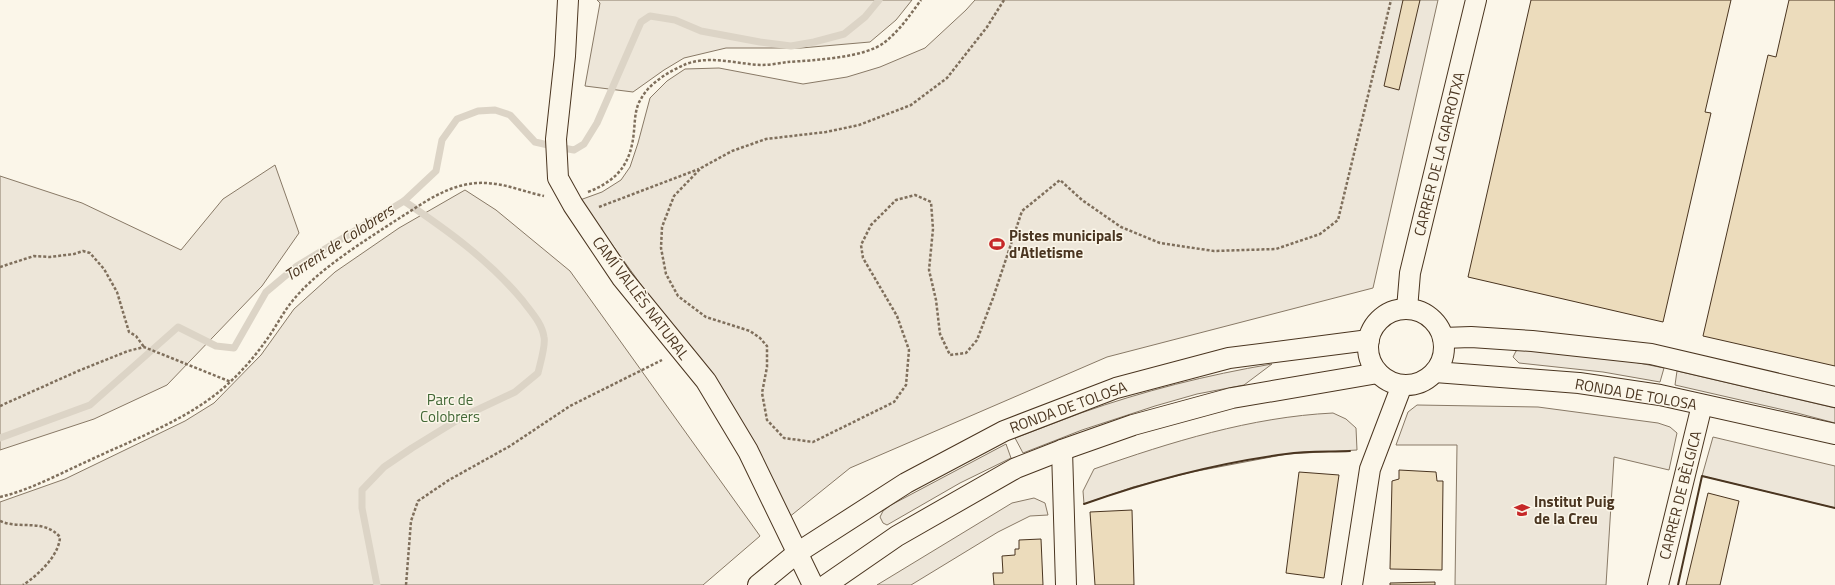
<svg xmlns="http://www.w3.org/2000/svg" width="1835" height="585" viewBox="0 0 1835 585" font-family="'Titillium Web',sans-serif">
	<style>
		.green { fill: #ede6d9; stroke: #887966 }
		.lines { fill: none; stroke-linecap: round; stroke-linejoin: round }
		.stream { stroke: #dcd4c6; stroke-width: 7 }
		.building { fill: #ecdcbc; stroke: #4a3520 }
		.street-casing { stroke: #4a3520; stroke-width: 22 }
		.path { stroke: #7f6f5c; stroke-width: 2.5; stroke-dasharray: 3 2; stroke-linecap: butt }
		.street { stroke: #fbf6e9; stroke-width: 20 }
		.wall { stroke: #4a3520; stroke-width: 2 }
		.labels { text-anchor: middle; dominant-baseline: central; stroke-width: 3; stroke-linejoin: round; paint-order: stroke }
		.street-label { font-size: 15px; fill: #4a3520; stroke: #fbf6e9 }
		.poi-label { font-size: 15px; font-weight: bold; fill: #4a3520; stroke: #fbf6e9; text-anchor: start }
		.park-label { font-size: 15px; fill: #436837; stroke: #fbf6e9 }
		.water-label { font-size: 16px; font-style: italic; fill: #4a3520; stroke: #fbf6e9 }
	</style>
	<rect width="100%" height="100%" fill="#fbf6e9"/>
	<!-- green -->
	<g class="green">
		<polygon points="597,0 912,0 896,20 870,42 801,48 726,48 684,58 664,70 633,92 585,86 600,3"/>
		<polygon points="975,0 1438,0 1373,288 1107,357 850,468 783,522 737,418 580,200 602,192 621,180 630,167 638,143 650,98 667,81 685,69 719,68 803,84 847,77 880,67 925,48 966,10"/>
		<polygon points="275,165 299,233 262,286 167,385 94,419 0,450 0,176 82,203 181,250 223,199"/>
		<polygon points="465,190 496,210 570,271 760,536 703,585 0,585 0,502 65,479 185,421 214,403 261,355 294,309 335,272 399,228"/>
		<polygon points="1524,348 1629,361 1664,368 1660,382 1603,372 1519,363 1513,357 1516,351"/>
		<path d="M1272,364L1244,385L1197,394L1155,406L1082,430L1023,453L1015,438C1037,430 1059,421 1081,413C1143,391 1207,375 1272,364Z"/>
		<polygon points="1677,371 1835,408 1835,423 1797,413 1675,385"/>
		<polygon points="1417,405 1538,407 1658,423 1670,427 1677,433 1669,470 1614,457 1606,585 1455,585 1457,445 1396,445 1408,412"/>
		<path d="M1333,413L1346,419L1356,428L1357,450L1287,454L1192,472L1133,487L1084,504L1083,491L1094,469C1171,442 1251,417 1333,413Z"/>
		<polygon points="1713,437 1835,466 1835,508 1702,476"/>
		<polygon points="1006,444 1011,458 960,483 887,525 883,523 880,517 883,511 891,505"/>
		<polygon points="1034,498 1045,503 1048,515 1030,516 998,532 911,585 877,585 1012,503"/>
	</g>
	<g class="lines">
		<!-- stream -->
		<g class="stream">
			<polyline points="563,148 574,150 584,144 597,123 641,22 650,16 675,20 701,31 760,42 791,46 814,42 844,34 865,17 879,0"/>
			<polyline points="0,438 90,405 178,327 216,346 234,348 266,292 297,266 404,201 436,171 442,140 457,119 478,111 495,110 510,115 535,142 548,145"/>
			<path d="M377,585L362,508V490L384,467L412,448L464,416L515,392L538,373C540,364 546,345 544,337C542,323 531,312 523,301C489,260 447,230 404,201"/>
		</g>
	</g>
	<!-- building -->
	<g class="building">
		<polygon points="1403,0 1420,0 1399,90 1384,86"/>
		<polygon points="1531,0 1731,0 1705,112 1711,113 1663,322 1468,277"/>
		<polygon points="1789,0 1835,0 1835,366 1703,336 1768,55 1776,57"/>
		<polygon points="1399,470 1436,472 1437,481 1443,481 1442,570 1390,569 1392,481 1399,479"/>
		<polygon points="1299,472 1339,475 1324,578 1286,573"/>
		<polygon points="1708,493 1739,501 1720,585 1686,585"/>
		<polygon points="1132,510 1134,585 1095,585 1090,512"/>
		<polygon points="1041,539 1043,585 994,585 993,573 1003,573 1002,556 1015,555 1015,549 1019,549 1019,540"/>
		<polygon points="1435,582 1435,585 1390,585 1390,583"/>
	</g>
	<g class="lines">
		<defs>
			<g id="street">
				<polyline points="568,0 565,56 556,139 558,178 573,205 622,278 706,381 748,451 813,585"/>
				<circle cx="1406" cy="347" r="38"/>
				<polyline points="1407,309 1410,273 1476,0"/>
				<polyline points="1443,338 1471,337 1532,341 1651,354 1835,397"/>
				<polyline points="1435,372 1579,383 1660,395 1835,434"/>
				<polyline points="1062,450 1066,585"/>
				<polyline points="758,585 797,553 906,483 1004,431 1116,388 1229,358 1369,340"/>
				<polyline points="826,585 897,536 1016,468 1062,450 1133,425 1232,398 1378,373"/>
				<polyline points="1352,585 1370,469 1402,385"/>
				<polyline points="1658,585 1702,405"/>
			</g>
		</defs>
		<!-- street casing -->
		<use href="#street" class="street-casing"/>
		<!-- path -->
		<g class="path">
			<polyline points="1004,0 987,27 947,78 911,105 859,125 826,132 766,139 732,151 701,168 674,196 662,227 661,248 666,274 678,296 706,317 750,331 760,338 767,346 767,367 762,393 767,420 784,438 813,442 894,402 906,385 909,350 897,316 863,258 861,245 871,225 896,200 915,195 931,202 933,229 929,270 936,300 940,334 950,355 966,353 977,340 993,298 1022,211 1060,180 1082,200 1121,227 1160,243 1214,251 1276,249 1320,234 1338,220 1391,0"/>
			<path d="M588,192C618,180 631,164 634,131C635,120 635,108 641,99C649,83 670,71 686,64C711,55 736,64 761,65C770,65 780,63 788,62C815,60 865,58 885,42C900,30 910,15 921,0"/>
			<polyline points="599,207 699,169"/>
			<polyline points="0,267 34,256 50,257 74,254 83,251 90,253 104,269 117,292 129,332 136,336 144,347"/>
			<polyline points="0,406 78,371 128,351 144,347 231,382"/>
			<path d="M0,497C30,490 59,474 88,461C134,439 193,418 230,382C243,370 255,356 265,342C274,330 281,316 290,304C315,271 363,242 398,219C419,206 440,190 464,185C494,178 516,190 544,196"/>
			<path d="M0,521C21,530 43,518 60,537C59,556 38,575 23,585"/>
			<polyline points="406,585 411,521 418,501 449,480 510,446 570,406 662,360"/>
		</g>
		<!-- street -->
		<use href="#street" class="street"/>
		<!-- wall -->
		<g class="wall">
			<path d="M1084,504C1149,481 1217,463 1286,454C1307,451 1329,452 1350,451"/>
			<polyline points="1678,585 1702,476 1835,508"/>
		</g>
	</g>
	<!-- icons -->
	<defs>
		<symbol id="stadium-bare" viewBox="-9 -9 18 18"><path d="M0-5a6.5 5 0 1 0 0 10a6.5 5 0 1 0 0-10ZM-3.5-1.8h7v3.6h-7Z" fill="#c62828" stroke="#fbf6e9" stroke-width="2.5" paint-order="stroke"/></symbol>
		<symbol id="school-bare" viewBox="-9 -9 18 18"><path d="M0-5L7-2L0 1L-7-2ZM-4 1L0 2.5L4 1V4Q0 6-4 4Z" fill="#c62828" stroke="#fbf6e9" stroke-width="2.5" paint-order="stroke"/></symbol>
	</defs>
	<g fill-rule="evenodd">
		<use href="#stadium-bare" x="986" y="233" width="22" height="22"/>
		<use href="#school-bare" x="1511" y="499" width="22" height="22"/>
	</g>
	<g class="labels">
		<!-- street labels -->
		<g class="street-label">
			<text transform="translate(1439 154) rotate(-76)">CARRER DE LA GARROTXA</text>
			<text transform="translate(641 298) rotate(53)">CAMÍ VALLÈS NATURAL</text>
			<text transform="translate(1636 394) rotate(10)">RONDA DE TOLOSA</text>
			<text transform="translate(1068 407) rotate(-20)">RONDA DE TOLOSA</text>
			<text transform="translate(1680 495) rotate(-76)">CARRER DE BÈLGICA</text>
		</g>
		<!-- poi labels -->
		<g class="poi-label">
			<text x="1009" y="235">Pistes municipals<tspan x="1009" dy="17">d'Atletisme</tspan></text>
			<text x="1534" y="501">Institut Puig<tspan x="1534" dy="17">de la Creu</tspan></text>
		</g>
		<!-- park labels -->
		<g class="park-label">
			<text x="450" y="399">Parc de<tspan x="450" dy="17">Colobrers</tspan></text>
		</g>
		<!-- water labels -->
		<g class="water-label">
			<text transform="translate(339 242) rotate(-33)">Torrent de Colobrers</text>
		</g>
	</g>
</svg>
